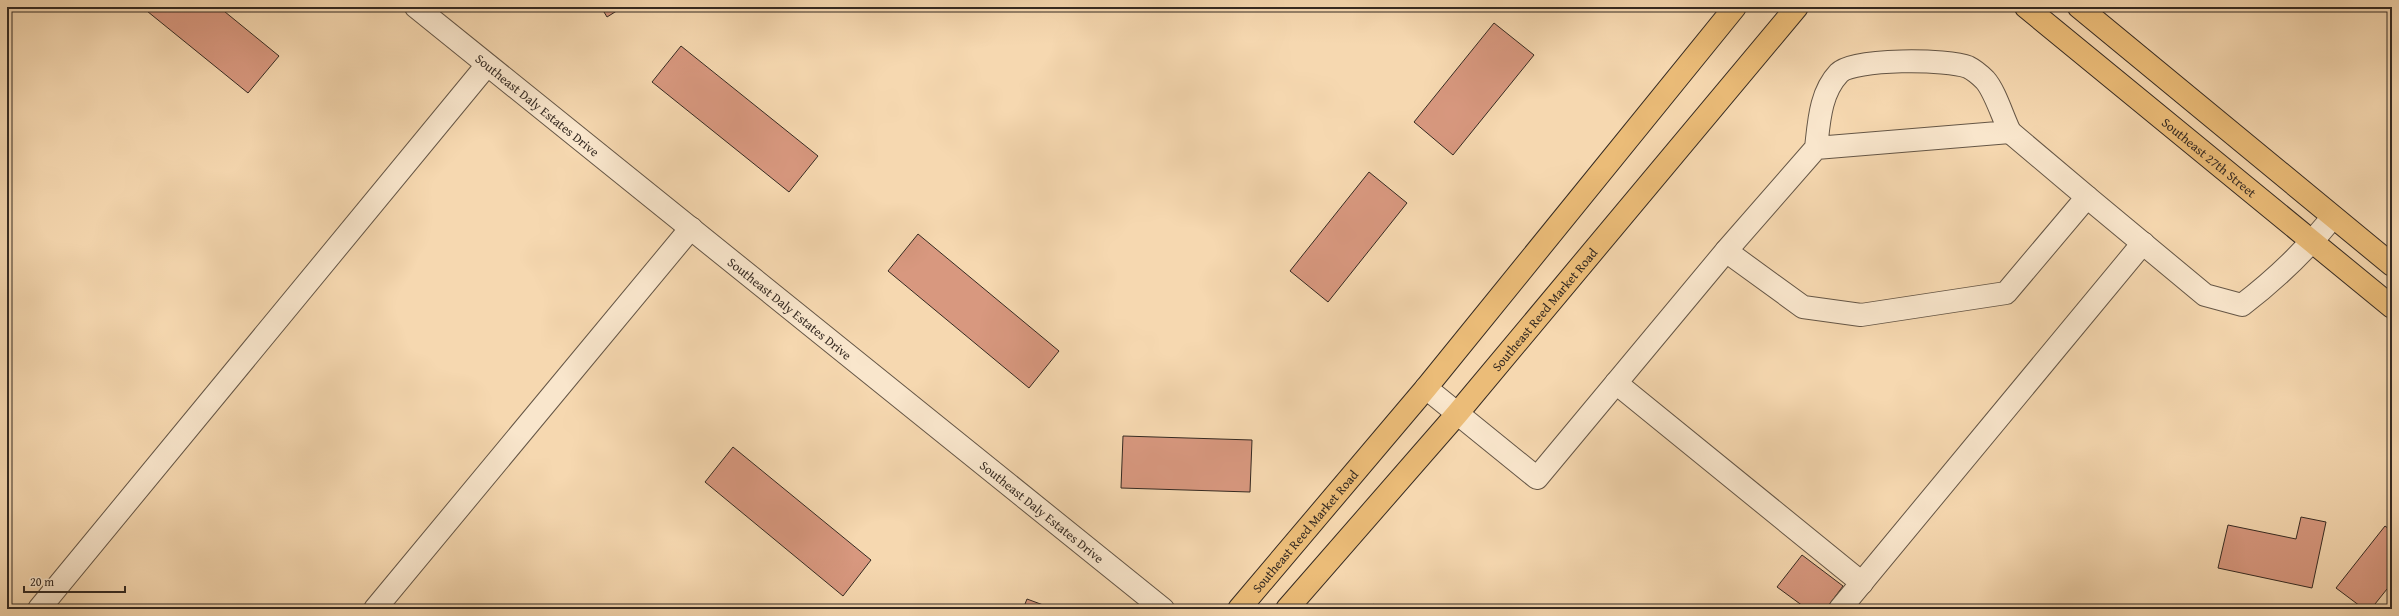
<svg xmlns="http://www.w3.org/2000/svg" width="2399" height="616" viewBox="0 0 2399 616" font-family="'Gentium Book Plus',serif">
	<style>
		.building { fill: #d8987f; stroke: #352a22 }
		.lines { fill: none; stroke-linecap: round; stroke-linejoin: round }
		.minor-casing { stroke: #655646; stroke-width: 24 }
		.major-casing { stroke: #352a22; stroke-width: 24 }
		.minor { stroke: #f9e6cc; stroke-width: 22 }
		.major { stroke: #ebbc78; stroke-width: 22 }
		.labels { text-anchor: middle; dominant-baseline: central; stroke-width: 3; stroke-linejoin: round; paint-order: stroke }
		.street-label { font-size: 13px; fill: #352a22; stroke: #f9e6cc }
	</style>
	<rect width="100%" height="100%" fill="#f6d8b0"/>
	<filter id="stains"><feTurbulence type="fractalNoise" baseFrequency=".005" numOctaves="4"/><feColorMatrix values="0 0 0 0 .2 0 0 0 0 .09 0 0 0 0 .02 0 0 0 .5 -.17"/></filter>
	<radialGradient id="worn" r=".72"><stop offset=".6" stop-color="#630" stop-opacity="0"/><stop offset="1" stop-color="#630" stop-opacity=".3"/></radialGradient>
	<!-- building -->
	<g class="building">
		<polygon points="142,7 219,7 279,56 248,93"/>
		<polygon points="601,7 623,7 607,17"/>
		<polygon points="1494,23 1534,55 1453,155 1414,122"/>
		<polygon points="681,46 818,156 789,192 652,82"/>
		<polygon points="1369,172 1407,203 1328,302 1290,271"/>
		<polygon points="918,234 1059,351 1029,388 888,271"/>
		<polygon points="1123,436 1252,440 1250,492 1121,488"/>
		<polygon points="733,447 871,560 843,596 705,482"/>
		<polygon points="2301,517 2326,522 2312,588 2218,568 2228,525 2296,539"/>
		<polygon points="2385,526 2392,531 2392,592 2387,589 2371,609 2364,609 2336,588"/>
		<polygon points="1802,555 1843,586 1826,609 1807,609 1777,587"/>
		<polygon points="1027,599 1054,609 1023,609"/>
		<polygon points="1373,604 1379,609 1370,609"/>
	</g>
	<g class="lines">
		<defs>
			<g id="minor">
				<path id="s1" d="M416,7L1163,609"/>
				<polyline points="2010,132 2087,197"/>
				<path d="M1726,251L1816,148L2010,132C2003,118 1995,91 1985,80C1980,75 1974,70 1968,67C1949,59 1853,58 1839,73C1820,93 1819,122 1816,148"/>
				<polyline points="1616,383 1862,583"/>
				<path d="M1426,388L1537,478L1726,251L1803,307L1861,315L2006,293L2087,197L2205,295L2242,305C2276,279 2306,250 2333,217"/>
				<polyline points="39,609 487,65"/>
				<polyline points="375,609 691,228"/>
				<polyline points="1840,609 2143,243"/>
			</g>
			<g id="major">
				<path id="s2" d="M2026,7L2392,307"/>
				<polyline points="2079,7 2392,265"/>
				<path id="s3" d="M1239,609L1426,388L1735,7"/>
				<path id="s4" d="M1287,609L1457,414L1797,7"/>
			</g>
		</defs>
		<!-- minor casing -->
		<use href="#minor" class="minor-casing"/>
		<!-- major casing -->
		<use href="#major" class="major-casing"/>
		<!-- minor -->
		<use href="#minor" class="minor"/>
		<!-- major -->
		<use href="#major" class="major"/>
	</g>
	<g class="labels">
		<!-- street labels -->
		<g class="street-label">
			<text stroke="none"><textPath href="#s1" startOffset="156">Southeast Daly Estates Drive</textPath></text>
			<text stroke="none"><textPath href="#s2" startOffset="237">Southeast 27th Street</textPath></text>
			<text stroke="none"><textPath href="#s1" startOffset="480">Southeast Daly Estates Drive</textPath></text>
			<text stroke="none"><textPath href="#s4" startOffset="395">Southeast Reed Market Road</textPath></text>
			<text stroke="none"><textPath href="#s1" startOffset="804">Southeast Daly Estates Drive</textPath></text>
			<text stroke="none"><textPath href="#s3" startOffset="102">Southeast Reed Market Road</textPath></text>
		</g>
	</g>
	<!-- margin -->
	<rect width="2399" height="616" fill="none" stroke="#f6d8b0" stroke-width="24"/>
	<rect x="8" y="8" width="2383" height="600" fill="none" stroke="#352a22" stroke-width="2"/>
	<rect x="12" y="12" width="2375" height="592" fill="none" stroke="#352a22"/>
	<!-- scale -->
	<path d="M24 586v6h101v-6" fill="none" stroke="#352a22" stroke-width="2"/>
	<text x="30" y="586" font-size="12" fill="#352a22" stroke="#f9e6cc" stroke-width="3" paint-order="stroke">20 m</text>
	<rect width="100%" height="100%" filter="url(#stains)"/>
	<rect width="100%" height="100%" fill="url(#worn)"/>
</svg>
